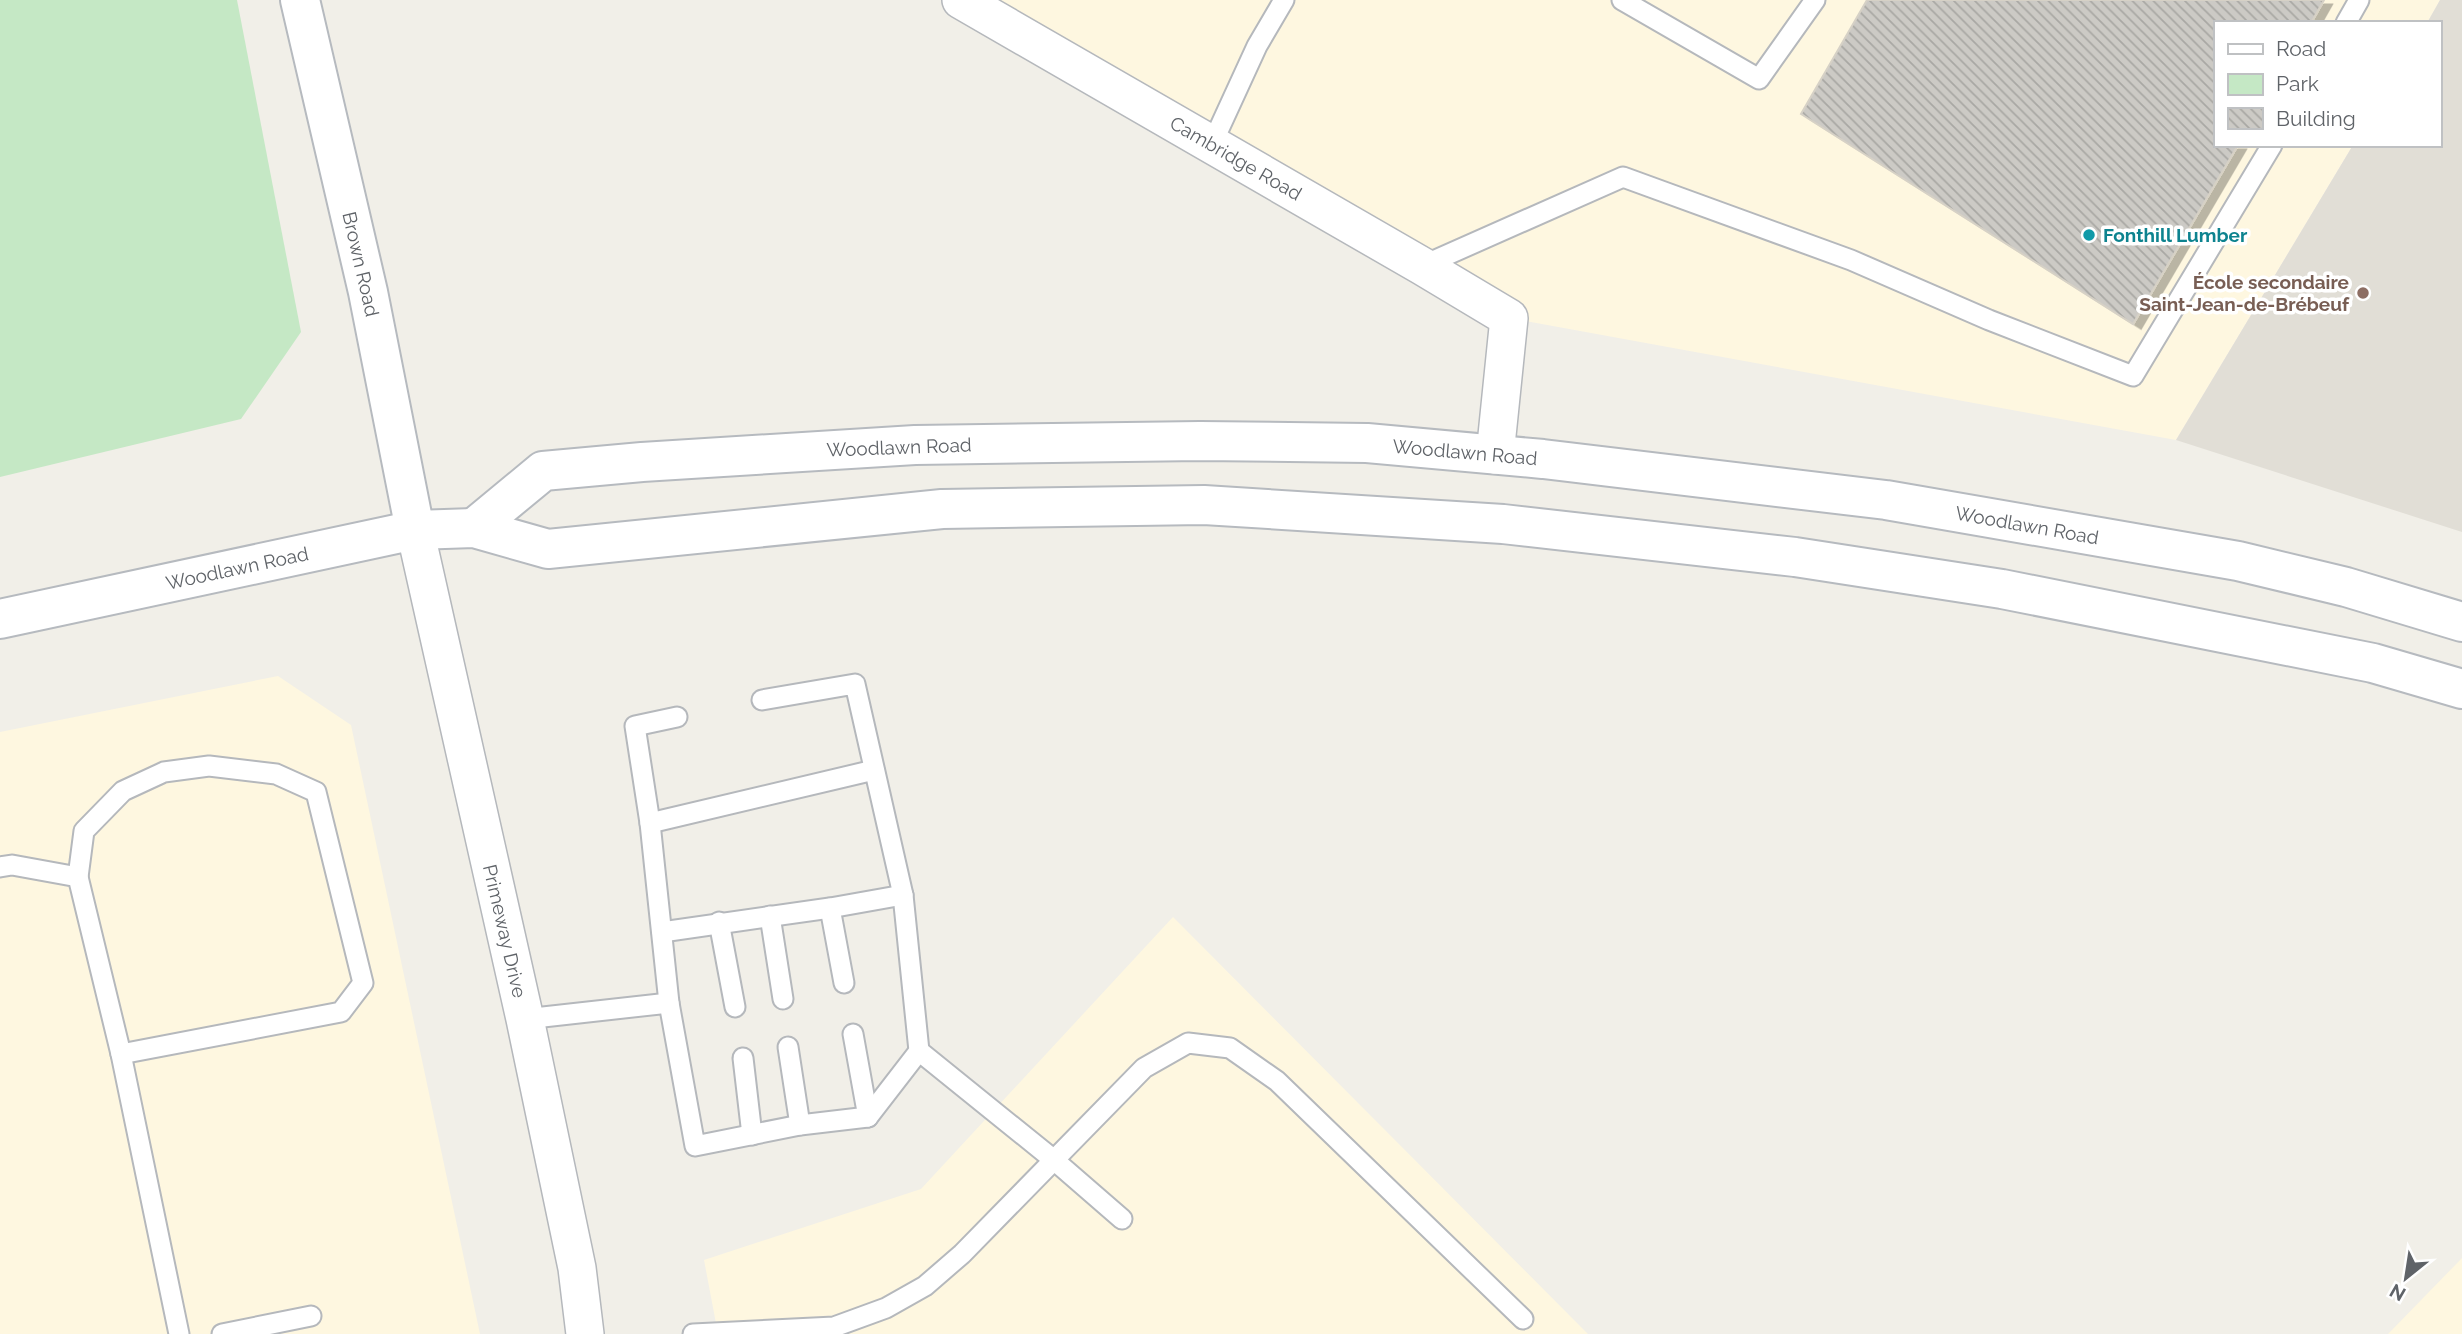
<svg xmlns="http://www.w3.org/2000/svg" width="2462" height="1334" viewBox="0 0 2462 1334" font-family="Raleway,sans-serif">
	<style>
		.commercial { fill: #fef7e0 }
		.education { fill: #e1ded6 }
		.green { fill: #c5e8c5 }
		.building { fill: url(#building-back-hatch); stroke: #d6d1c6; stroke-width: 2; filter: url(#shadow) }
		.lines { fill: none; stroke-linecap: round; stroke-linejoin: round }
		.lane-casing { stroke: #b5b8bc; stroke-width: 23 }
		.street-casing { stroke: #b5b8bc; stroke-width: 40 }
		.secondary-casing { stroke: #b6babf; stroke-width: 42 }
		.lane { stroke: #fff; stroke-width: 19 }
		.street { stroke: #fff; stroke-width: 37 }
		.secondary { stroke: #fff; stroke-width: 38 }
		.culture-dot { fill: #0f9aa8; stroke: #fff; stroke-width: 2.5 }
		.education-dot { fill: #8d6e63; stroke: #fff; stroke-width: 2.5 }
		.labels { text-anchor: middle; dominant-baseline: central; stroke-width: 7; stroke-linejoin: round; paint-order: stroke }
		.street-label { font-size: 19px; fill: #5f6368; stroke: #fff }
		.culture-label { font-size: 19px; font-weight: bold; fill: #0d838f; stroke: #fff; text-anchor: start }
		.education-label { font-size: 19px; font-weight: bold; fill: #785e54; stroke: #fff; text-anchor: end }
	</style>
	<defs>
		<pattern id="building-back-hatch" width="6" height="6" patternUnits="userSpaceOnUse" patternTransform="scale(1.75)"><rect width="6" height="6" fill="#cccac5"/><path d="M-1 5l2 2M0 0l6 6M5-1l2 2" fill="none" stroke="#a9a8a4"/></pattern>
		<filter id="shadow"><feDropShadow dx="8" dy="4.5" stdDeviation="0" flood-color="#0004"/></filter>
	</defs>
	<rect width="100%" height="100%" fill="#f1efe8"/>
	<!-- commercial -->
	<g class="commercial">
		<polygon points="961,0 2440,0 2427,23 2215,23 2215,145 2353,145 2176,440 1509,318"/>
		<polygon points="278,676 351,725 480,1334 0,1334 0,732"/>
		<polygon points="1173,917 1588,1334 718,1334 704,1260 921,1189"/>
		<polygon points="2462,1258 2462,1334 2388,1334"/>
	</g>
	<!-- education -->
	<polygon class="education" points="2440,0 2462,0 2462,532 2176,440 2353,145 2439,145 2439,23 2427,23"/>
	<!-- green -->
	<polygon class="green" points="0,0 237,0 301,332 241,419 0,477"/>
	<!-- building -->
	<polygon class="building" points="1867,0 2324,0 2311,23 2215,23 2215,145 2238,145 2133,324 1801,114"/>
	<g class="lines">
		<defs>
			<g id="lane">
				<polyline points="1622,0 1759,79 1815,0"/>
				<polyline points="2346,23 2359,0"/>
				<polyline points="1212,144 1257,46 1284,0"/>
				<polyline points="1422,266 1623,177 1851,260 1989,320 2133,376 2272,145"/>
				<polyline points="762,700 855,684 903,895 919,1051 1054,1160 1122,1219"/>
				<polyline points="650,823 874,770"/>
				<polyline points="0,867 12,865 78,877 121,1054 179,1334"/>
				<polyline points="78,877 84,831 123,791 164,772 209,766 276,774 316,792 363,983 341,1012 121,1054"/>
				<polyline points="830,908 844,983"/>
				<polyline points="770,916 783,999"/>
				<polyline points="719,922 735,1007"/>
				<polyline points="662,932 830,908 903,895"/>
				<polyline points="669,1003 650,823 635,726 677,717"/>
				<polyline points="525,1019 669,1003 695,1146 800,1125 868,1117 853,1034"/>
				<polyline points="788,1047 800,1125"/>
				<polyline points="743,1058 752,1135"/>
				<polyline points="868,1117 919,1051"/>
				<polyline points="222,1334 311,1316"/>
				<polyline points="693,1334 834,1327 886,1308 925,1286 962,1254 1144,1068 1188,1043 1230,1048 1277,1081 1523,1319"/>
			</g>
			<g id="street">
				<polyline points="961,0 1422,266 1509,318 1495,455"/>
				<polyline points="415,530 525,1019 577,1268 585,1334"/>
			</g>
			<g id="secondary">
				<polyline points="300,0 368,292 415,530"/>
				<polyline points="474,528 543,471 642,462 915,445 1200,441 1367,443 1543,459 1886,500 2238,561 2346,587 2462,622"/>
				<polyline points="0,619 415,530 474,528 548,549 942,509 1204,505 1503,524 1795,557 2002,589 2373,663 2462,689"/>
			</g>
		</defs>
		<!-- lane casing -->
		<use href="#lane" class="lane-casing"/>
		<!-- street casing -->
		<use href="#street" class="street-casing"/>
		<!-- secondary casing -->
		<use href="#secondary" class="secondary-casing"/>
		<!-- lane -->
		<use href="#lane" class="lane"/>
		<!-- street -->
		<use href="#street" class="street"/>
		<!-- secondary -->
		<use href="#secondary" class="secondary"/>
	</g>
	<!-- markers -->
	<circle class="culture-dot" cx="2089" cy="235" r="7"/>
	<circle class="education-dot" cx="2363" cy="293" r="7"/>
	<g class="labels">
		<!-- street labels -->
		<g class="street-label">
			<text transform="translate(1236 158) rotate(30)">Cambridge Road</text>
			<text transform="translate(361 264) rotate(77)">Brown Road</text>
			<text transform="translate(899 447) rotate(-2)">Woodlawn Road</text>
			<text transform="translate(1465 452) rotate(5)">Woodlawn Road</text>
			<text transform="translate(2027 525) rotate(10)">Woodlawn Road</text>
			<text transform="translate(237 568) rotate(-12)">Woodlawn Road</text>
			<text transform="translate(505 931) rotate(77)">Primeway Drive</text>
		</g>
		<!-- culture labels -->
		<g class="culture-label">
			<text x="2103" y="235">Fonthill Lumber</text>
		</g>
		<!-- education labels -->
		<g class="education-label">
			<text x="2349" y="282">École secondaire<tspan x="2349" dy="22">Saint-Jean-de-Brébeuf</tspan></text>
		</g>
	</g>
	<!-- legend -->
	<rect x="2214" y="21" width="228" height="126" fill="#ffffff" stroke="#bfc1c3" stroke-width="2"/>
	<rect x="2228" y="44" width="35" height="10" fill="#ffffff" stroke="#bfc1c3" stroke-width="2"/>
	<text x="2276" y="56" font-size="21" fill="#5f6368">Road</text>
	<rect x="2228" y="74" width="35" height="21" fill="#c5e8c5" stroke="#bfc1c3" stroke-width="2"/>
	<text x="2276" y="91" font-size="21" fill="#5f6368">Park</text>
	<rect x="2228" y="108" width="35" height="21" fill="url(#building-back-hatch)" stroke="#bfc1c3" stroke-width="2"/>
	<text x="2276" y="126" font-size="21" fill="#5f6368">Building</text>
	<!-- north arrow -->
	<g transform="translate(2406 1278) rotate(210)" stroke="#ffffff" stroke-width="5" paint-order="stroke">
	<path d="M0-5L12 26L0 18L-12 26Z" fill="#5f6368"/>
	<text y="-10" font-size="19" font-weight="bold" text-anchor="middle" fill="#5f6368">N</text>
	</g>
</svg>
